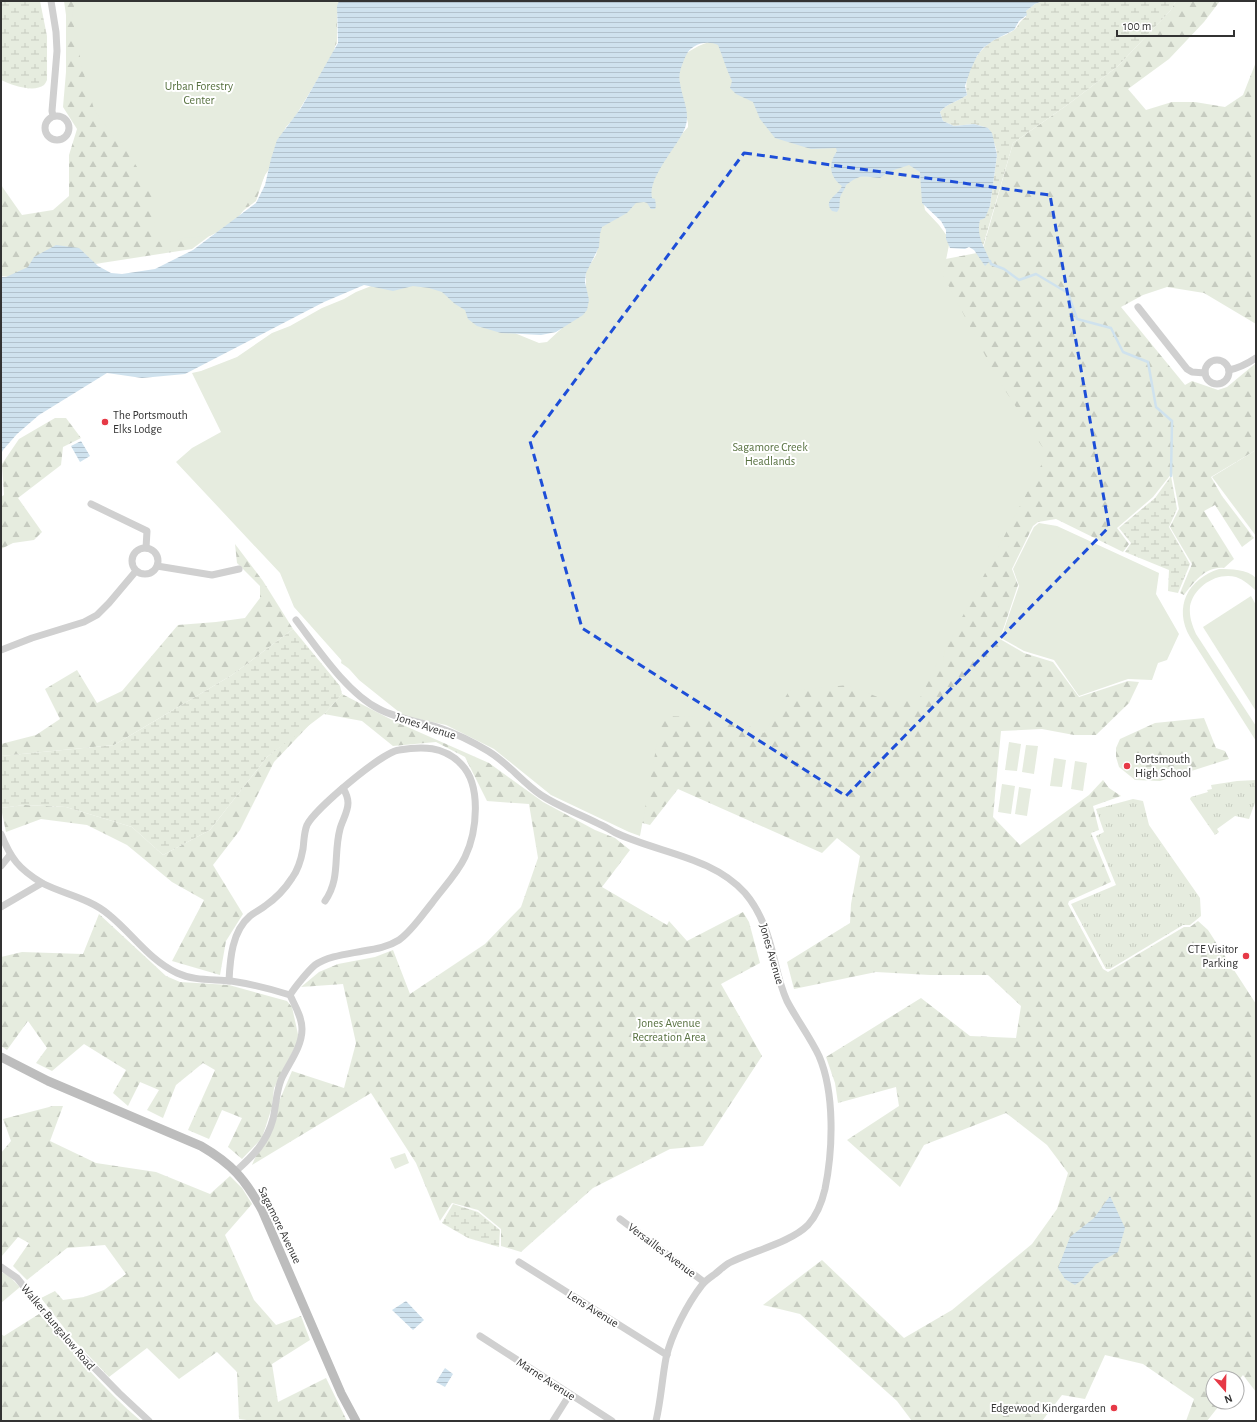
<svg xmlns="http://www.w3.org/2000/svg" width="1257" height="1422" viewBox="0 0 1257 1422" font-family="'Alegreya Sans',sans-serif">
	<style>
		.grass { fill: url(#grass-tufts) }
		.forest { fill: url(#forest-firs) }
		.wetland { fill: url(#wetland-marsh) }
		.green { fill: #e6ecdf }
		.water { fill: url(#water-rules) }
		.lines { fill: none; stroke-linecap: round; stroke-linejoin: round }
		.stream { stroke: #cfe2ee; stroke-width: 2.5 }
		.street { stroke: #d0d0d0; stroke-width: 7 }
		.secondary { stroke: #bdbdbd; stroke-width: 9 }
		.marked { fill: none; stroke: #1d4ed8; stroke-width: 3; stroke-dasharray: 8 5; stroke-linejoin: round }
		.poi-dot { fill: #e63946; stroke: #fff; stroke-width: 1.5 }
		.labels { text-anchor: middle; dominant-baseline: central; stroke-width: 4; stroke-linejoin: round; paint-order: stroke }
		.park-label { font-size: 12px; fill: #56703f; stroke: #fff }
		.poi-label { font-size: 12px; fill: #333; stroke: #fff; text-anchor: start }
		.street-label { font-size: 12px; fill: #333; stroke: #fff }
	</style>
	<defs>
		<pattern id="grass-tufts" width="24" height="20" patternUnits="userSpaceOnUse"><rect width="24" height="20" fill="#e6ecdf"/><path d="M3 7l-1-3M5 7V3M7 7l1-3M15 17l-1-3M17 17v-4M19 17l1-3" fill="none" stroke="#c6cbc0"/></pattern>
		<pattern id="forest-firs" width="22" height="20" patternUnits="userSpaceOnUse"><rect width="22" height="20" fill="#e6ecdf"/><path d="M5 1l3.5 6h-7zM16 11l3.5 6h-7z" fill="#c6cbc0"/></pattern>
		<pattern id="wetland-marsh" width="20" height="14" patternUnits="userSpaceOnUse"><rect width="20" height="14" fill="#e6ecdf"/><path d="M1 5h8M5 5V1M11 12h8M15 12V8" fill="none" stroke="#c6cbc0"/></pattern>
		<pattern id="water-rules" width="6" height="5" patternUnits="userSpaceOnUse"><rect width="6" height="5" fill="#cfe2ee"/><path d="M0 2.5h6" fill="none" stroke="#b2c2cd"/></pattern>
	</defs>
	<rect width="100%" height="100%" fill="#fff"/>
	<!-- grass -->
	<g class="grass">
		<polygon points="1256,780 1256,800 1249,819 1235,816 1217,829 1219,832 1215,835 1190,799 1191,797 1208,792 1207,790 1212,789 1211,785 1237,781"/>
		<polygon points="1133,799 1143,801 1149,825 1200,898 1201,916 1190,925 1183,925 1110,969 1106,969 1071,904 1116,885 1096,836 1104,832 1096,809"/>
	</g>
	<!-- forest -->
	<g class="forest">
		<polygon points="64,1 339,1 337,6 337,43 277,138 256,201 192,249 11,277 1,276 1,185 22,215 53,210 69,196 69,155 77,129 63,107 66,72 66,15"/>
		<path d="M1176,1H1220L1204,22L1169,59L1128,89L1146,110L1172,102H1195L1225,107L1243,95L1256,62V324L1204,293L1167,287L1143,295L1121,307L1185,385L1192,381L1218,390L1227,387L1256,363V450L1211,477L1222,496L1254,538L1242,547L1215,505L1204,511L1234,559L1224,568C1206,566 1194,582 1184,595L1180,593L1192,564L1170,527L1179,509L1172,473L1153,497L1117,528L1129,544L1123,552L1056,519L1038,522L1033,526L1012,569L1018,585L1000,639L1024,653L1053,662L1079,697L1128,681L1139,682L1129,703L1096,735H1074L1042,729L1001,731L993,817L1020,845L1089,795L1103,780L1109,788L1121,796L1093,806L1099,830L1091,833L1111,882L1069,901L1068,904L1103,969L1108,972L1184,927H1190L1198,921L1208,930L1256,1004V1392L1243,1375L1237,1382V1378H1213V1402H1222L1207,1421H1186L1194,1399L1143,1364L1105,1355L1085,1399L1062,1395L1042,1421H912L897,1401L800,1314L763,1305L822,1260L904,1338L952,1310L1032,1244L1057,1209L1068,1173L1047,1145L1006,1113L924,1145L900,1187L847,1140L899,1106L896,1087L838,1103L835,1083L826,1057L921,998L970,1036L1016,1038L1021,1006L988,975H930L876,972L794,989L787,962L850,923L851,904L860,856L837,838L822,853L678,789L650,825L579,806L456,721L392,699L341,663L351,612L878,272L982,252L1013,143L1070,103L1118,66L1170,11Z"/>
		<polygon points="55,418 66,418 81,438 63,447 61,465 18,498 42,532 34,540 13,543 1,549 1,497 4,495 2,464 19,439"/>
		<polygon points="235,544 263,581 293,629 232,675 114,745 1,756 1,744 36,735 60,719 45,689 77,670 97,703 122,691 178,625 216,622 245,618 260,598 260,586 237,563"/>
		<polygon points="342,694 394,721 489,763 543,802 595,830 615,838 630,850 602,887 667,925 669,921 687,941 743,912 749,922 760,963 721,984 762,1056 703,1146 670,1149 593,1188 521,1252 501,1246 501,1229 478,1210 452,1203 440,1221 416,1163 371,1093 252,1165 292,1071 344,1088 356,1043 343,984 301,987 319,972 338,964 375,957 393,950 410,994 485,944 521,907 538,858 529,804 487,801 465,757 436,742 393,746 362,721 324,714"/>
		<polygon points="1204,718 1216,748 1225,751 1229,759 1160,781 1135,780 1119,767 1116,757 1116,748 1120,739 1155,723"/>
		<polygon points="314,720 274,762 240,830 213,865 243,914 226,941 220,975 172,961 204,900 172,882 127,845 87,825 41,819 6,832 1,808 25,805 66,807 132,827 163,855 210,830 267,757"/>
		<polygon points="99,914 166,976 180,982 229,985 287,1001 292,1007 299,1039 274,1088 272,1107 262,1138 242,1159 228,1147 242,1118 222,1110 209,1139 188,1130 215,1070 203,1063 176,1085 163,1118 147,1110 159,1090 140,1082 128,1106 113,1093 126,1070 84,1044 52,1071 36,1063 47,1048 28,1021 7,1050 1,1046 1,957 22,952 83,954"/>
		<polygon points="53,1106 63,1106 50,1141 96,1163 156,1172 210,1194 230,1176 242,1188 252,1204 225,1235 254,1300 276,1325 301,1316 310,1340 272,1364 278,1402 326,1378 347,1421 254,1421 239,1419 237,1372 217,1352 179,1379 147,1348 109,1377 72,1338 41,1298 55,1291 63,1300 84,1297 104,1290 126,1274 105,1245 67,1248 27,1280 13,1266 29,1243 18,1237 1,1257 1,1153 11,1141 3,1119"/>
		<polygon points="1,1272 8,1275 20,1287 1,1303"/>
		<path d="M39,1314C72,1350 104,1390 141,1421H1V1334L4,1336Z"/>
	</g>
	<!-- wetland -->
	<g class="wetland">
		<path d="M1,1H40L47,36V80C46,82 45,84 44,85C34,93 11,85 1,80Z"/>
		<path d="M1043,1H1176L1170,11L1118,66L1070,103L1013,143L983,246L979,238L978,227L980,220L990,206L997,155L996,148L988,128L974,124L954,126L943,121L940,112C947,103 958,102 967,95C963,74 977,50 994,40C1000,37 1009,34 1014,30C1019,26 1018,22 1026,17V11L1035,4Z"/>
		<polygon points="1171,476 1177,509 1169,527 1190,564 1178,593 1168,591 1169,570 1125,552 1131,543 1119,528 1155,498"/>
		<polygon points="293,629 340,686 342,694 324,714 267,757 210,830 163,855 132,827 66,807 25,805 1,808 1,756 114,745 232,675"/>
		<polygon points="453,1204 478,1212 500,1230 499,1247 468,1238 442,1223"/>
	</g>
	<!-- green -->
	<g class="green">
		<polygon points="75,1 340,1 336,21 337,34 334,52 295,117 286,127 283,133 275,161 265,175 261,184 252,196 243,211 233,224 210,236 184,238 169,242 153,241 155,232 154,206 153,198 139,170 124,147 101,120 94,109 82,67 72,16"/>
		<path d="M714,41L837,139L848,181L899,161L922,167L923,199L925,210L939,225L950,240L943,275L997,378L1047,454L945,650L943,661L937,663L919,700L890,702L848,685L789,691L764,733L731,718L662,716L640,836L629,832L551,795L494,749L446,725L404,716L359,680L294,607L280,573L176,462L192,448L221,432L192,373L201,371L237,357L272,333L290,326L322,308L344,299L356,292L384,281L416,276L517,334L539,343L547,342L561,329L583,300L586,285V271L596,255L599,244L598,230L688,127V123L678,83V61C688,51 699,44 714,41Z"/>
		<polygon points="1256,450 1256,536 1212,477"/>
		<polygon points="1039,523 1057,526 1159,573 1156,594 1179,634 1167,660 1158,663 1152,680 1128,679 1079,696 1054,660 1024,651 1001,638 1019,586 1013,569 1034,527"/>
		<path d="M1219,569C1231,569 1247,569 1256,578V591C1250,585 1244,580 1236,577C1216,572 1194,587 1190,606C1189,616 1192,625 1196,634L1256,726V741L1190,637C1173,607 1188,579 1219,569Z"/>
		<polygon points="1251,596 1256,605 1256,711 1203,627"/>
		<polygon points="1009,742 1021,744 1017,771 1005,770"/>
		<polygon points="1026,745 1038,746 1034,774 1022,772"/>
		<polygon points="1054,758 1066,760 1062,787 1050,786"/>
		<polygon points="1075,761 1087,763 1083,791 1071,789"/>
		<polygon points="1002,784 1015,786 1011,814 998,812"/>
		<polygon points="1019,787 1031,789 1027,816 1015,814"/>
		<polygon points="405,1153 409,1163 395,1169 390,1158"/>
	</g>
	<!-- water -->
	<g class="water">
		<path d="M339,1H1043L1035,4L1026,11L1027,15L1019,21L1014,30L994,40L983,48L977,56L970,71L965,86L967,95C958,102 947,103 940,112L943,121L954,126L974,124L988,128L992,133L997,155L990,206L985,218L980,220C976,236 984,246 990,261L985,266L974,250L969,247L965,249L950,248L946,239V230L941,221L922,203L920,172L909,165L888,172L880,178C862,177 862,173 846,185C845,190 841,193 840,198C839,204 841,207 837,212L832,211C822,200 838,196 842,186C829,176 828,164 837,151L836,148L811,149L775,138L760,119L753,102L736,94L730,88L732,81C726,69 723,57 718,45C711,42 702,42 695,46C688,50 687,53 684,60C681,67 678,75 680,83C682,99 691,112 685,128C678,146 647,178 652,198L655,199L656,206L655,209H651L647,203L644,202L636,203L627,213L602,227L600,234L599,247L586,273L585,282L589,300L587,310L583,315L556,332L541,335L501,333L477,326L468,319L465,310L455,304L442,292L429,288L413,286L393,291L364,285L324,302L185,374L142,378L107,373L39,415L17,434L3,450L1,454V277H6L28,267L34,257L56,245L79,248L98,266L111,273L122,274L155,269L193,250L256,203L265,185L271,159L277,140L301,108L338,43L337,6Z"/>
		<polygon points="81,441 90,456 80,462 71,446"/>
		<polygon points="1110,1196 1125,1228 1118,1252 1096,1264 1082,1280 1075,1285 1065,1279 1058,1268 1070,1237 1094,1218"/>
		<polygon points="406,1301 424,1320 413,1330 392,1310"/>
		<polygon points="445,1368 453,1374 445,1387 436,1382"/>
	</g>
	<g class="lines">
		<!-- stream -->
		<polyline class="stream" points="990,261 991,264 1004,269 1019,280 1036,274 1068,293 1077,319 1111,328 1123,352 1148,362 1156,407 1172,421 1171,476"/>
		<!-- street -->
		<g class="street">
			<polyline points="51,1 56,32 57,51 52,111 53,116"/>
			<circle cx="57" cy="128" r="12"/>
			<polyline points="1138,307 1187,369 1192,372 1205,373"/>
			<circle cx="1217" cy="372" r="12"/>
			<path d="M1229,370C1240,368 1247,364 1256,358"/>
			<polyline points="91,504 147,531 146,548"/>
			<circle cx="145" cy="561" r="13"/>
			<polyline points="157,566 212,575 239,569"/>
			<path d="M296,620C318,649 347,693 379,709C398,719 420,722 440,728C457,734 473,742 488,751C508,763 522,782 541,795C559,807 580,814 599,824C604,826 609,829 614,832C657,853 712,856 745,893C762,913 769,937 775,962C778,975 781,988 787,1001C797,1020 810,1037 819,1056C835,1093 833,1150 825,1189C822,1202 817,1215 808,1225C790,1243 752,1251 729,1263C724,1266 720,1270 715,1274C711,1277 706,1280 702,1285C688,1303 671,1335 666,1358C662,1379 661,1400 656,1421"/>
			<polyline points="1,650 32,638 84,622 97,615 109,603 136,571"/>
			<path d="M1,834C11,859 19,869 42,883"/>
			<polyline points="1,866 10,855"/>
			<path d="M325,901C341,878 333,855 340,829C342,821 348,812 348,803C348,797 346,793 343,788"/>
			<path d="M1,907L42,883C63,894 89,898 108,914C132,933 149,960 177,973C194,981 213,979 231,981C251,984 271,989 290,995C295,1006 302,1017 302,1029C302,1048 288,1064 281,1080C276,1093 276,1106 273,1119C267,1142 253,1156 236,1171"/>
			<path d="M229,981C230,959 232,931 250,916C255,912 260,910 265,906C275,899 285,889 292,878C298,870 301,860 303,849C304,841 304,832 307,825C315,809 382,752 399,750C422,746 444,746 461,764C482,785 477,832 465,857C457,874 443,888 432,903C423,914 411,932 399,940C388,947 376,949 363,951C348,954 328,956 315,965C308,971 295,987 290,995"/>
			<polyline points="620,1219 704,1282"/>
			<polyline points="519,1262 667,1355"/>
			<polyline points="1,1267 17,1278 68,1341 119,1393 149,1421"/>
			<polyline points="480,1336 612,1421"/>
			<polyline points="553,1421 570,1394"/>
		</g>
		<!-- secondary -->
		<path class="secondary" d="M1,1057L48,1081L201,1146C232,1164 245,1179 262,1210L341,1393L356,1421"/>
	</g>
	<!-- marked area -->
	<path class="marked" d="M744,153L1050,195L1109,527L846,796L582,628L530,441Z"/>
	<!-- markers -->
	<g class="poi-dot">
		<circle cx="105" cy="422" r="4"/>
		<circle cx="1127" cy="766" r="4"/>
		<circle cx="1246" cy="956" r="4"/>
		<circle cx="1114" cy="1408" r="4"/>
	</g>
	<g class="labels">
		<!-- park labels -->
		<g class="park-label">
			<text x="199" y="86">Urban Forestry<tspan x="199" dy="14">Center</tspan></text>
			<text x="770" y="447">Sagamore Creek<tspan x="770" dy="14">Headlands</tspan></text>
			<text x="669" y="1023">Jones Avenue<tspan x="669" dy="14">Recreation Area</tspan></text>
		</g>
		<!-- poi labels -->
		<g class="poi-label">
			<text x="113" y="415">The Portsmouth<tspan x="113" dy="14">Elks Lodge</tspan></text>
			<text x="1135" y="759">Portsmouth<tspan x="1135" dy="14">High School</tspan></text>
			<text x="1238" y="949" text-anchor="end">CTE Visitor<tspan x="1238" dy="14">Parking</tspan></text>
			<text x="1106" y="1408" text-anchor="end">Edgewood Kindergarden</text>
		</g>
		<!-- street labels -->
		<g class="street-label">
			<text transform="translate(426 726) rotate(18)">Jones Avenue</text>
			<text transform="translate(772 954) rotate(74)">Jones Avenue</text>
			<text transform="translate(280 1225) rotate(64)">Sagamore Avenue</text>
			<text transform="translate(662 1250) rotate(37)">Versailles Avenue</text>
			<text transform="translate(593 1309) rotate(32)">Lens Avenue</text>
			<text transform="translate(58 1327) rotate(50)">Walker Bungalow Road</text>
			<text transform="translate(546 1379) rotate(33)">Marne Avenue</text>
		</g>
	</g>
	<!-- border -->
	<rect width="1257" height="1422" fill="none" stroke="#333333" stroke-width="4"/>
	<!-- north arrow -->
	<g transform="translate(1225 1390) rotate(160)"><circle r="19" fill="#ffffff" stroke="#adadad"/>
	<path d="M0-3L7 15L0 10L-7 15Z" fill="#e63946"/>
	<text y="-6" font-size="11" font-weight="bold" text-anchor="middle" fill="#333333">N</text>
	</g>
	<!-- scale -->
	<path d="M1117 30v6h117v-6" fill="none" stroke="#333333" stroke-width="2"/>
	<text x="1123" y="30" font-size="12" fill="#333333" stroke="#ffffff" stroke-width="3" paint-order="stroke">100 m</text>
</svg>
